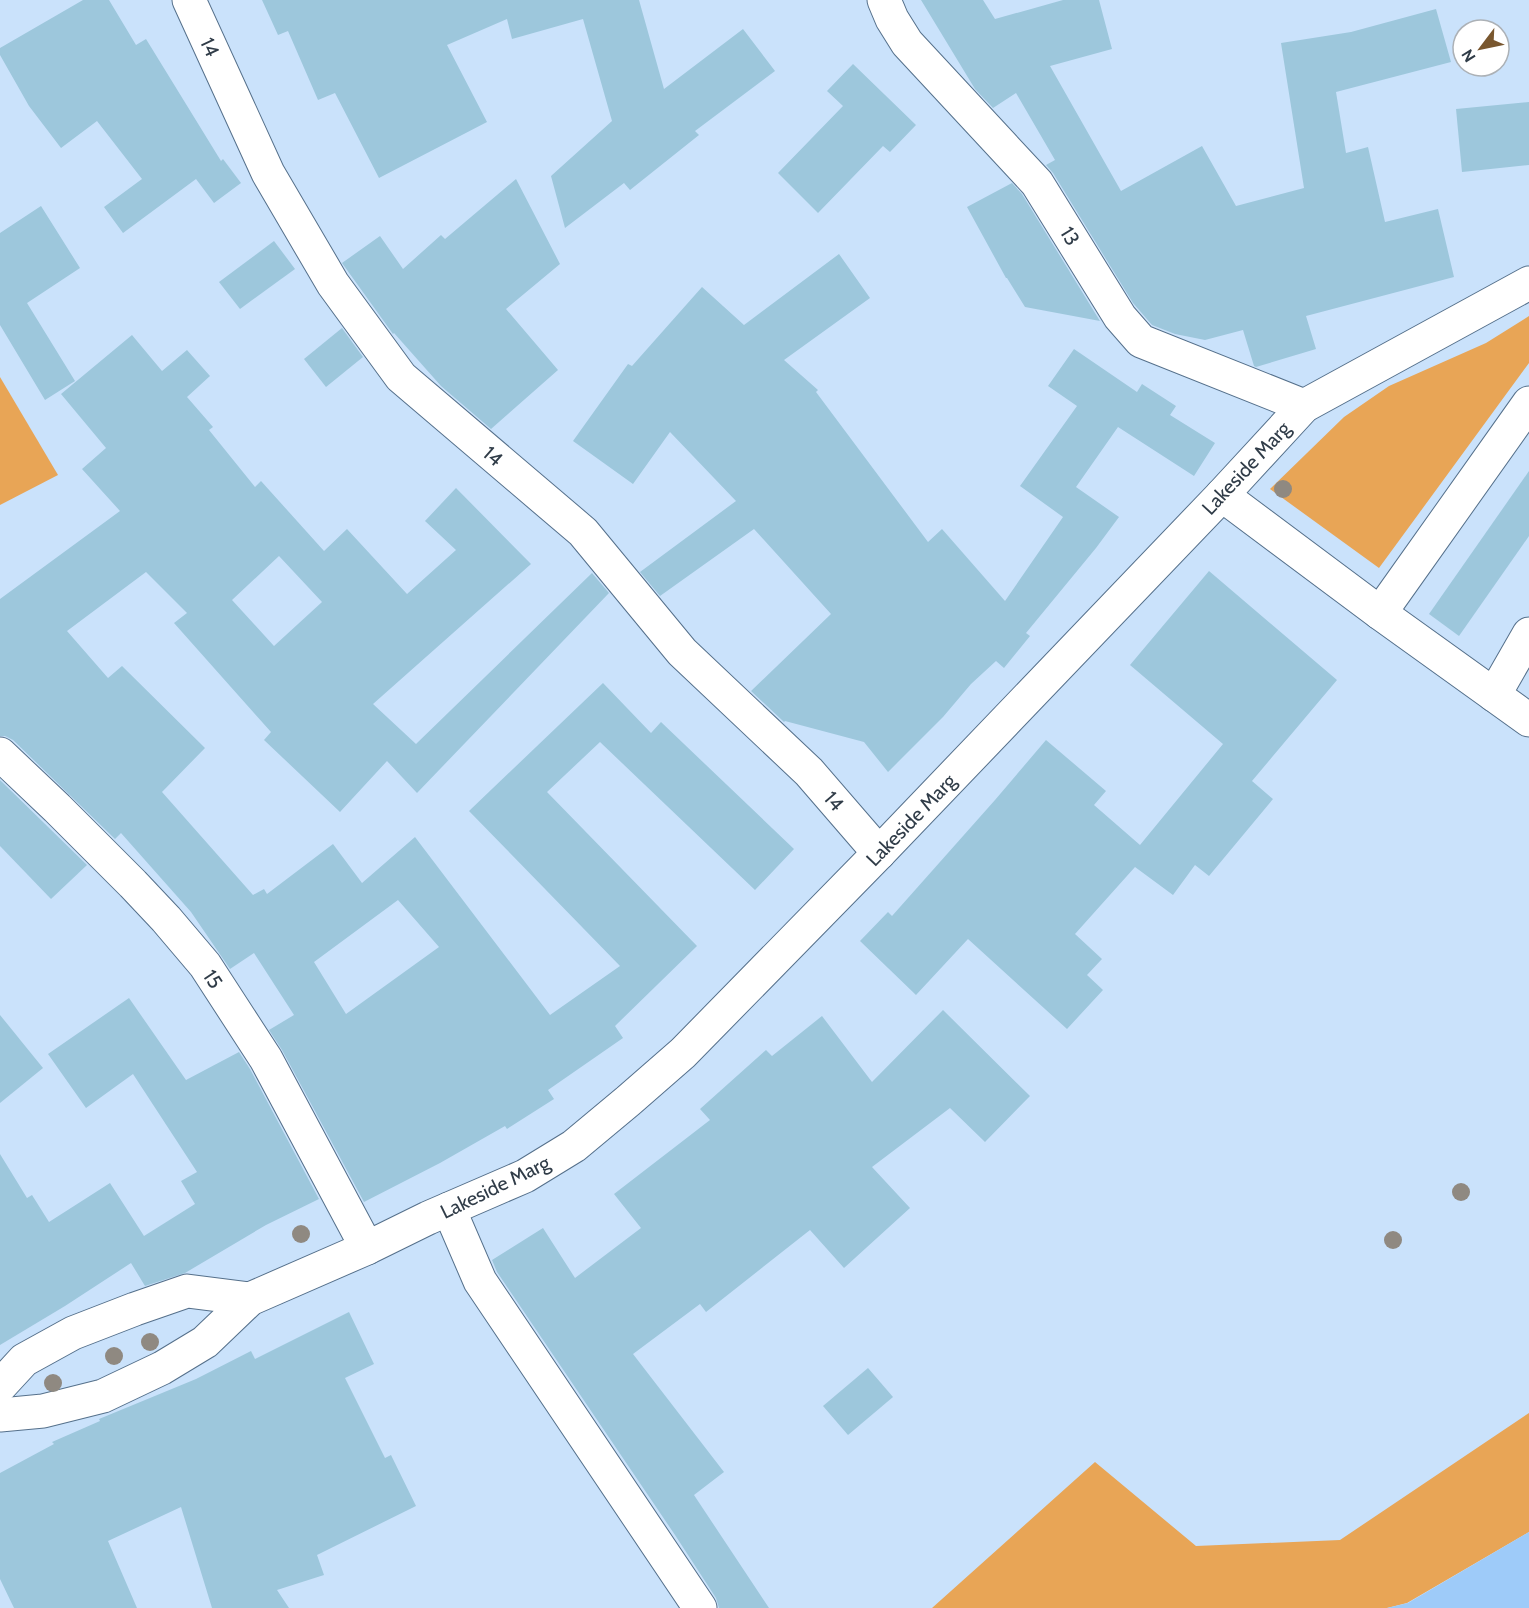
<svg xmlns="http://www.w3.org/2000/svg" width="1529" height="1608" viewBox="0 0 1529 1608" font-family="Cabin,sans-serif">
	<style>
		.green { fill: #e8a556 }
		.water { fill: #9ecbf9 }
		.building { fill: #9dc7dc; fill-rule: evenodd }
		.lines { fill: none; stroke-linecap: round; stroke-linejoin: round }
		.minor-casing { stroke: #55708b; stroke-width: 35 }
		.major-casing { stroke: #55708b; stroke-width: 35 }
		.minor { stroke: #fff; stroke-width: 33 }
		.major { stroke: #fff; stroke-width: 33 }
		.tree { fill: #8f8981 }
		.labels { text-anchor: middle; dominant-baseline: central; stroke-width: 4.5; stroke-linejoin: round; paint-order: stroke }
		.street-label { font-size: 20px; fill: #303c48; stroke: #fff }
	</style>
	<rect width="100%" height="100%" fill="#cae2fb"/>
	<!-- green -->
	<g class="green">
		<polygon points="1529,316 1529,363 1379,568 1270,489 1344,417 1389,386 1486,343"/>
		<polygon points="0,377 58,475 0,505"/>
		<polygon points="1529,1413 1529,1532 1407,1603 1387,1608 932,1608 1095,1462 1196,1546 1340,1540"/>
	</g>
	<!-- water -->
	<polygon class="water" points="1529,1532 1529,1608 1387,1608 1408,1603"/>
	<!-- building -->
	<g class="building">
		<polygon points="83,0 109,0 136,45 146,39 221,161 223,159 241,183 214,203 196,179 123,233 104,207 142,179 97,121 61,148 29,106 0,55 0,48"/>
		<polygon points="262,0 639,0 664,89 743,29 775,71 695,131 699,135 630,190 624,183 565,228 551,176 612,121 583,19 512,39 507,19 447,45 487,122 379,178 335,93 318,100 288,31 278,35"/>
		<polygon points="921,0 983,0 995,19 1063,0 1099,0 1112,49 1050,66 1121,191 1202,146 1236,206 1304,188 1281,43 1351,32 1436,9 1451,62 1336,92 1346,153 1368,147 1385,222 1438,209 1454,277 1306,316 1316,349 1256,367 1254,366 1243,330 1205,340 1175,334 1152,325 1133,303 1053,173 1046,165 1055,160 1016,93 993,108 975,89"/>
		<polygon points="853,64 916,125 890,152 883,146 818,213 778,173 843,106 827,91"/>
		<polygon points="1529,102 1529,165 1462,172 1456,109"/>
		<polygon points="516,179 560,264 506,309 558,370 491,429 441,386 394,333 393,334 342,263 380,236 403,269 441,235 445,239"/>
		<polygon points="1012,183 1022,194 1100,321 1025,307 1007,278 1006,278 967,207"/>
		<polygon points="41,206 80,268 27,303 75,381 45,400 0,325 0,233"/>
		<polygon points="274,241 295,269 240,309 219,282"/>
		<polygon points="839,254 870,298 784,360 818,390 816,392 928,542 942,529 1005,601 1063,517 1020,486 1077,406 1048,386 1074,349 1137,392 1142,384 1176,406 1170,415 1215,443 1194,476 1118,427 1076,487 1119,517 1096,548 1026,633 1030,636 1004,668 996,661 971,684 943,717 888,772 864,742 785,721 784,722 751,691 831,614 754,529 660,596 640,572 736,501 670,432 633,484 573,441 628,364 632,366 702,287 744,325"/>
		<polygon points="342,328 363,357 326,387 304,359"/>
		<path d="M132,335L162,371L187,350L210,376L187,397L213,427L209,430L255,487L261,481L324,551L347,529L407,594L456,550L425,521L456,488L531,564L373,704L416,744L592,573L609,593L417,793L387,761L340,812L264,740L271,732L174,623L187,613L146,572L67,631L108,678L122,666L205,748L162,792L253,895L264,889L267,894L333,844L362,883L415,837L550,1015L620,966L469,811L603,683L651,733L661,722L794,849L755,890L600,742L547,792L697,946L615,1026L623,1038L548,1090L554,1099L507,1129L505,1126L440,1163L364,1202L282,1050L269,1030L294,1015L254,953L230,969L191,912L121,833L115,839L13,740L5,736H0V599L120,511L82,469L106,448L61,394ZM279,556L322,602L274,646L232,600ZM398,900L439,947L346,1014L314,962Z"/>
		<polygon points="1529,471 1529,536 1459,636 1429,614"/>
		<polygon points="1209,571 1337,680 1252,781 1273,799 1209,876 1195,865 1173,895 1135,867 1075,934 1102,959 1087,975 1103,990 1067,1029 968,939 916,995 860,941 888,912 892,916 995,800 1046,740 1106,791 1094,805 1140,845 1223,744 1130,665"/>
		<polygon points="0,780 87,865 51,899 0,846"/>
		<polygon points="129,998 186,1080 239,1052 250,1069 319,1199 266,1225 185,1273 145,1286 131,1263 65,1306 0,1345 0,1154 27,1198 32,1195 49,1222 110,1183 144,1236 195,1204 181,1181 197,1172 133,1074 86,1108 48,1054"/>
		<polygon points="943,1010 1030,1096 985,1142 950,1108 872,1167 910,1208 844,1268 810,1230 706,1312 700,1304 633,1354 724,1472 694,1495 769,1608 719,1608 716,1598 675,1535 497,1272 492,1260 543,1228 575,1278 641,1228 614,1194 710,1120 700,1109 766,1050 772,1056 822,1016 872,1082"/>
		<polygon points="0,1015 43,1068 0,1103"/>
		<polygon points="349,1312 374,1364 345,1378 385,1458 391,1455 416,1506 317,1555 324,1575 277,1590 289,1608 212,1608 181,1507 108,1541 137,1608 14,1608 0,1579 0,1473 54,1444 52,1442 100,1421 99,1419 196,1379 251,1351 255,1359"/>
		<polygon points="868,1368 893,1397 848,1435 823,1406"/>
	</g>
	<g class="lines">
		<defs>
			<g id="minor">
				<polyline points="189,0 268,173 333,284 401,377 583,532 682,652 809,772 879,853"/>
				<polyline points="884,0 892,19 907,43 1037,183 1120,317 1141,341 1304,406"/>
				<polyline points="1222,495 1380,613 1529,720"/>
				<polyline points="1380,613 1529,403"/>
				<polyline points="1494,695 1529,634"/>
				<polyline points="0,754 57,808 133,884 166,919 205,965 266,1059 367,1248"/>
				<polyline points="449,1209 480,1281 700,1608"/>
			</g>
			<g id="major">
				<polyline points="0,1386 24,1360 73,1333 135,1309 187,1291 250,1299"/>
				<polyline points="0,1415 43,1411 103,1396 162,1368 205,1342 250,1299 367,1248 428,1218 525,1176 574,1146 628,1101 683,1053 879,853 1222,495 1304,406 1529,283"/>
			</g>
		</defs>
		<!-- minor casing -->
		<use href="#minor" class="minor-casing"/>
		<!-- major casing -->
		<use href="#major" class="major-casing"/>
		<!-- minor -->
		<use href="#minor" class="minor"/>
		<!-- major -->
		<use href="#major" class="major"/>
	</g>
	<!-- trees -->
	<g class="tree">
		<circle cx="1283" cy="489" r="9"/>
		<circle cx="1461" cy="1192" r="9"/>
		<circle cx="301" cy="1234" r="9"/>
		<circle cx="1393" cy="1240" r="9"/>
		<circle cx="150" cy="1342" r="9"/>
		<circle cx="114" cy="1356" r="9"/>
		<circle cx="53" cy="1383" r="9"/>
	</g>
	<g class="labels">
		<!-- street labels -->
		<g class="street-label">
			<text transform="translate(210 47) rotate(65)">14</text>
			<text transform="translate(1070 236) rotate(58)">13</text>
			<text transform="translate(493 456) rotate(41)">14</text>
			<text transform="translate(1246 468) rotate(-47)">Lakeside Marg</text>
			<text transform="translate(834 801) rotate(49)">14</text>
			<text transform="translate(911 820) rotate(-46)">Lakeside Marg</text>
			<text transform="translate(213 979) rotate(56)">15</text>
			<text transform="translate(495 1187) rotate(-26)">Lakeside Marg</text>
		</g>
	</g>
	<!-- north arrow -->
	<g transform="translate(1481 48) rotate(238)"><circle r="28" fill="#ffffff" stroke="#acb1b6" stroke-width="1.5"/>
	<path d="M0-4.5L10 22L0 15L-10 22Z" fill="#79572f"/>
	<text y="-9" font-size="16" font-weight="bold" text-anchor="middle" fill="#303c48">N</text>
	</g>
</svg>
